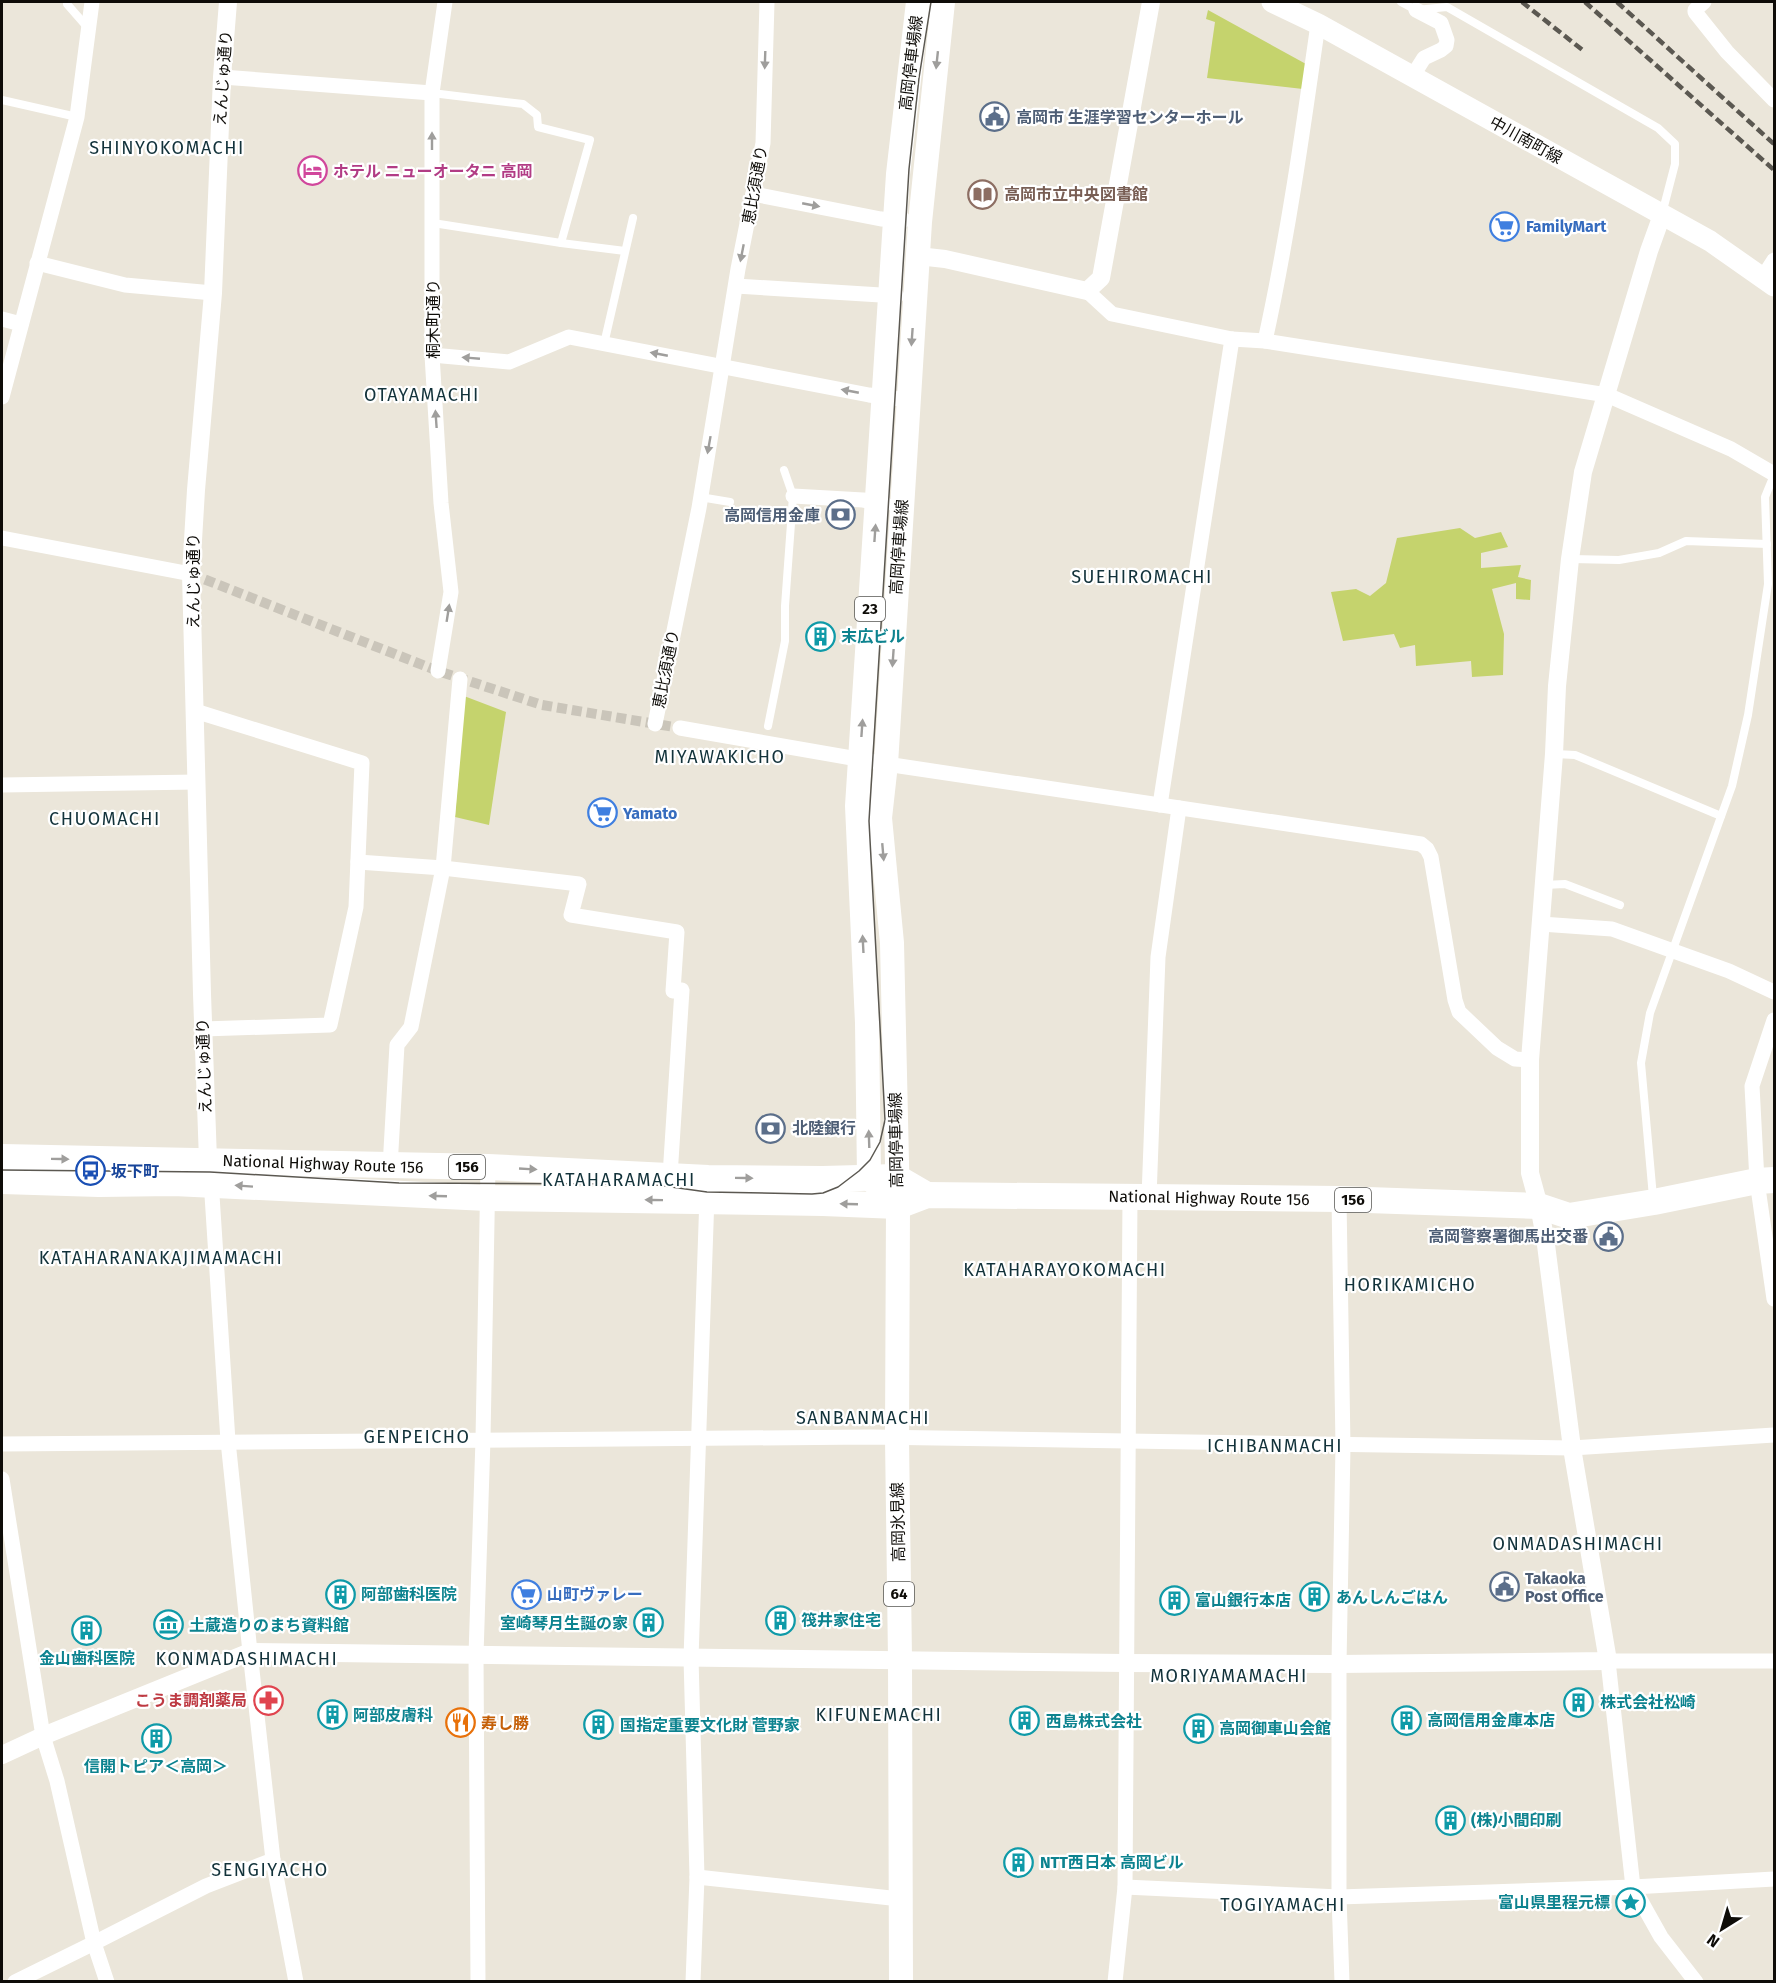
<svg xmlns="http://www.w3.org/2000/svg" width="1776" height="1983" viewBox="0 0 1776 1983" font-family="'Fira Sans','Noto Sans JP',sans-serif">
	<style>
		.green { fill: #c5d36d }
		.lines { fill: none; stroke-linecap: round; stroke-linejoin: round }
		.pedestrian-tunnel { stroke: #cac5ba; stroke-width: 10; stroke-dasharray: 10 5; stroke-linecap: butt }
		.service { stroke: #fff; stroke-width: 8 }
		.minor { stroke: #fff; stroke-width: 15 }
		.tertiary { stroke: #fff; stroke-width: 18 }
		.secondary { stroke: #fff; stroke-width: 21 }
		.primary { stroke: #fff; stroke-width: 24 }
		.trunk { stroke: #fff; stroke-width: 26 }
		.tram { stroke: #5b5851; stroke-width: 1.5 }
		.rail { stroke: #5b5851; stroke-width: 4.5; stroke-dasharray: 9 4.5; stroke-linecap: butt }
		.oneway { fill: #9f9e9c }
		.labels { text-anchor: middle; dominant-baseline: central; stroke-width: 4.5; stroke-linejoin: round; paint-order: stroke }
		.shield { fill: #fff; stroke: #565552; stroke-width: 1.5 }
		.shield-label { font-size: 15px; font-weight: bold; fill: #0e0c08 }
		.street-label { font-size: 16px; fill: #0e0c08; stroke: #fff }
		.service-label { font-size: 16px; font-weight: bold; fill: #4e5e75; stroke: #fff; text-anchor: start }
		.hotel-label { font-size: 16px; font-weight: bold; fill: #b23c85; stroke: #fff; text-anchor: start }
		.education-label { font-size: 16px; font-weight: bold; fill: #785e54; stroke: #fff; text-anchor: start }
		.shop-label { font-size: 16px; font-weight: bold; fill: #366cbe; stroke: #fff; text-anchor: start }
		.culture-label { font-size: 16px; font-weight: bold; fill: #0d838f; stroke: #fff; text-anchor: start }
		.transit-label { font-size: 16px; font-weight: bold; fill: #164399; stroke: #fff; text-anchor: start }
		.health-label { font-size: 16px; font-weight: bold; fill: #be3a42; stroke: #fff; text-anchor: end }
		.food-label { font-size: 16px; font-weight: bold; fill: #c56008; stroke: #fff; text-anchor: start }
		.neighbourhood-label { font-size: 18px; letter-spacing: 1.5px; fill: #12323a; stroke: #fff }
	</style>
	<rect width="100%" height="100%" fill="#ebe6da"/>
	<!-- green -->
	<g class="green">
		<polygon points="1208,10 1306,64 1303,89 1207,78 1215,22 1206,19"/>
		<polygon points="1460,528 1475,538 1501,532 1508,547 1481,553 1481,568 1521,565 1518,577 1531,580 1530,600 1516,599 1516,583 1492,589 1504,634 1503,675 1472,677 1471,661 1416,666 1415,645 1400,648 1394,634 1343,641 1331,592 1356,589 1370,596 1386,583 1397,538"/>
		<polygon points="464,696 506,712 489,825 455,817"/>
	</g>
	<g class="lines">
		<!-- pedestrian-tunnel -->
		<polyline class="pedestrian-tunnel" points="191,574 438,671 542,705 680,728"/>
		<!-- service -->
		<g class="service">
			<polyline points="67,2 67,4 88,28"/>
			<polyline points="1401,2 1416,10 1447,7 1658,128 1675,144 1675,164 1662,214"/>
			<polyline points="432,93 523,104 537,115 538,127 590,140 561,243"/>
			<polyline points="2,100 77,117"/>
			<polyline points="433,223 561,243 625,251"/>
			<polyline points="604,344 633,218"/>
			<polyline points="700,497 730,502"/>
			<polyline points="1571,559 1619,560 1659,553 1686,541 1767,544"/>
			<polyline points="768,726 785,641 785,606 793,496 784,470"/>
			<polyline points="1555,754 1575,755 1721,816"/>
			<polyline points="1544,885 1565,884 1620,905"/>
			<polyline points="1653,1197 1641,1063 1650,1013 1732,786 1748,715 1768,584 1765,497 1774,475"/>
		</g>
		<!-- minor -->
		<g class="minor">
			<polyline points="1704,2 1695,10 1695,12 1727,52 1774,100"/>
			<polyline points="222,77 432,93"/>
			<polyline points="1412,77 1424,58 1441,50 1446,46 1447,40 1441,23 1416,10"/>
			<polyline points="753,194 881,219 904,220"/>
			<polyline points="37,263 125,285 213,293"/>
			<polyline points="1763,277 1774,260"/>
			<polyline points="736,286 897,296"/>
			<polyline points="1087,291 1112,314 1232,339 1265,341 1607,395 1731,449 1774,474"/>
			<polyline points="2,319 21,324"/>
			<path d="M1265,341C1288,236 1303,130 1318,24"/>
			<polyline points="432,355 509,362 569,337 869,395 908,400"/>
			<polyline points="2,397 77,117 92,2"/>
			<polyline points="793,496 863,500 885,504"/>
			<polyline points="2,538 191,574"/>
			<polyline points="438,671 451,592 441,503 432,355 432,93 445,2"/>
			<polyline points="195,711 362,763 356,907 330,1025 203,1029"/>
			<polyline points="655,724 699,508 738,269 763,143 767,2"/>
			<polyline points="680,728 886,764 1421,844 1427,849 1431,857 1455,1000 1459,1012 1497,1048 1515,1059 1530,1060"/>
			<polyline points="2,785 197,782"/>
			<polyline points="1160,805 1232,339"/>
			<polyline points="358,862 443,868 579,884 571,915 677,932 673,991 682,990 670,1176"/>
			<polyline points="1541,924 1612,929 1729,971 1774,992"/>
			<polyline points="1774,1020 1752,1086 1757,1181 1774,1299"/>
			<polyline points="390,1167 397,1045 411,1027 443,868 460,679"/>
			<polyline points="211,1180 228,1441 250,1652 273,1860 296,1982"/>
			<polyline points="1149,1197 1158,957 1179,808"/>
			<polyline points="1339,1199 1343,1446 1339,1664 1339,1897 1342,1982"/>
			<polyline points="2,1444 871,1437 1572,1448 1774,1435"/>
			<polyline points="2,1479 43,1736 57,1781 94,1943 107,1982"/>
			<polyline points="697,1877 900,1899"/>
			<polyline points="1125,1887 1339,1897 1633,1887 1774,1879"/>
			<polyline points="15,1982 94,1943 206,1886 273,1860"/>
			<polyline points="478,1982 476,1655 483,1439 488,1167"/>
			<polyline points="693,1982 697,1877 691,1658 707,1196"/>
			<polyline points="1115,1982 1125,1887 1130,1197"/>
			<polyline points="1696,1982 1661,1937 1633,1887 1608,1661 1774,1661"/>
		</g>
		<!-- tertiary -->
		<g class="tertiary">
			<polyline points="918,256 945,259 1087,291 1101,278 1151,2"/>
			<polyline points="208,1160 202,994 191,574 196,490 213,293 222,77 228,2"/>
			<polyline points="2,1755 43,1736 250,1652 1125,1663 1339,1664 1608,1661 1572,1448 1545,1237 1539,1206 1530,1173 1530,1060 1554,754 1557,686 1570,559 1583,472 1649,251 1662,215"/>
		</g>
		<!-- secondary -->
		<polyline class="secondary" points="1272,2 1318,24 1710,241 1774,286"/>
		<!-- primary -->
		<g class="primary">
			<polyline points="883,1192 869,1177 867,1023 857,806 898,174 918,2"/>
			<polyline points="901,1982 900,1659 897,1438 898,1206 892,943 880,818 886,764 920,222 943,2"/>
		</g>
		<!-- trunk -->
		<g class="trunk">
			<polyline points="2,1157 488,1167 708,1178 823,1179 896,1177 927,1195"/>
			<polyline points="2,1181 99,1184 174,1183 487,1198 823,1203 898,1206 927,1195 1339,1199 1539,1206 1569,1216 1654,1202 1757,1181 1774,1180"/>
		</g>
		<!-- tram -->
		<polyline class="tram" points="2,1170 210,1172 399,1183 650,1184 707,1192 812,1194 823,1193 838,1187 859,1171 870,1160 880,1142 885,1120 869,821 909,169 919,78 931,2"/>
		<!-- rail -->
		<g class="rail">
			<polyline points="1522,2 1585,52"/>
			<polyline points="1585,2 1774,170"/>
			<polyline points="1617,2 1774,144"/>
		</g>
	</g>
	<!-- one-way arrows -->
	<defs><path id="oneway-solid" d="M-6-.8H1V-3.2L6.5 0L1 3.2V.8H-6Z" transform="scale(1.5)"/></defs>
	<g class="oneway">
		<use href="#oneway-solid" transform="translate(765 60) rotate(92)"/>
		<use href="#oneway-solid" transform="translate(937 60) rotate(96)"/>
		<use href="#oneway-solid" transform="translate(432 141) rotate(-90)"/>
		<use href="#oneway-solid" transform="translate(811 205) rotate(11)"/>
		<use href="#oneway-solid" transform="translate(742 253) rotate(101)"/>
		<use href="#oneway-solid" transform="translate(912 337) rotate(94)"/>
		<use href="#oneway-solid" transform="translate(659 354) rotate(-169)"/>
		<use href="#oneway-solid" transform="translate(471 358) rotate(-175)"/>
		<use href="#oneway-solid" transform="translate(850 391) rotate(-169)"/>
		<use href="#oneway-solid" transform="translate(436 419) rotate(-94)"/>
		<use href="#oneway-solid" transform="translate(709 445) rotate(100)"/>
		<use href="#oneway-solid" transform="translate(875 533) rotate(-86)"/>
		<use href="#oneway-solid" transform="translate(448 613) rotate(-81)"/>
		<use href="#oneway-solid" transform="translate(893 658) rotate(94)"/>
		<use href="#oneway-solid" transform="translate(862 728) rotate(-86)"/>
		<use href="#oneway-solid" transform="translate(883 852) rotate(85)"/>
		<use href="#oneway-solid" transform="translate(863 944) rotate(-93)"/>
		<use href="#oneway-solid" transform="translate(869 1139) rotate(-92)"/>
		<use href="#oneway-solid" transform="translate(60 1159) rotate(1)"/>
		<use href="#oneway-solid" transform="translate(528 1169) rotate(3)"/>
		<use href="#oneway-solid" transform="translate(744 1178) rotate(1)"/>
		<use href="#oneway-solid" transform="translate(244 1186) rotate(-176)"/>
		<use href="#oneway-solid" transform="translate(438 1196) rotate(-178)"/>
		<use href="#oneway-solid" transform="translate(654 1200) rotate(-179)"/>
		<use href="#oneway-solid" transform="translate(849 1204) rotate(-178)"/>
	</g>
	<!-- icons -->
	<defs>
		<symbol id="civic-ring" viewBox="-11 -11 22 22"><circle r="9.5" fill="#fff" stroke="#5c6f8a" stroke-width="1.5"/><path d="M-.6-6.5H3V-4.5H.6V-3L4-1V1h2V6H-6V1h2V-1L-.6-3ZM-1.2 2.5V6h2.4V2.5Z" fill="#5c6f8a"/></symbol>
		<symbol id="hotel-ring" viewBox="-11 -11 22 22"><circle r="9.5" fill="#fff" stroke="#d1479c" stroke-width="1.5"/><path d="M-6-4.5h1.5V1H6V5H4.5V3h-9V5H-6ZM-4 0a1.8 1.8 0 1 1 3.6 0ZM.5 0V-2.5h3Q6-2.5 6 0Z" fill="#d1479c"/></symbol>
		<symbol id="library-ring" viewBox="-11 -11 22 22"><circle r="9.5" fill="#fff" stroke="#8d6e63" stroke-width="1.5"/><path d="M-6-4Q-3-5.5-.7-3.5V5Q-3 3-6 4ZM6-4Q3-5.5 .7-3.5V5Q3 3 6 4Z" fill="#8d6e63"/></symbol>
		<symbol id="supermarket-ring" viewBox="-11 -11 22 22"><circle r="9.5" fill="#fff" stroke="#3f7fe0" stroke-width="1.5"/><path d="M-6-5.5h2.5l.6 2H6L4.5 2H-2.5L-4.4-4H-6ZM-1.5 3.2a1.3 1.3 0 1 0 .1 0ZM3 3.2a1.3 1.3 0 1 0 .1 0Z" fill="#3f7fe0"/></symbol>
		<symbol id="bank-ring" viewBox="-11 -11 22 22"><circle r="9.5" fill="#fff" stroke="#5c6f8a" stroke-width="1.5"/><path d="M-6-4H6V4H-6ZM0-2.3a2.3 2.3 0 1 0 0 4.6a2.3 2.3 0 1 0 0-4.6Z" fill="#5c6f8a"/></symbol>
		<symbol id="building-ring" viewBox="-11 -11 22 22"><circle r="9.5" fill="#fff" stroke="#0f9aa8" stroke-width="1.5"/><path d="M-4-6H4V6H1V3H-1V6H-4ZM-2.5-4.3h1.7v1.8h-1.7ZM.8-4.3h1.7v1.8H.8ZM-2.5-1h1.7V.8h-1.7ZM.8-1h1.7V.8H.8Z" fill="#0f9aa8"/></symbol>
		<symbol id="bus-ring" viewBox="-11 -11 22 22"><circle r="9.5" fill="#fff" stroke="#1a4fb4" stroke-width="1.5"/><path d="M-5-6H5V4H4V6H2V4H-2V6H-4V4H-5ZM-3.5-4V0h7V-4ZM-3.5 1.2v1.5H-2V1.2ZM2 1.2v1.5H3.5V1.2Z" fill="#1a4fb4"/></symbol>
		<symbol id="museum-ring" viewBox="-11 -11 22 22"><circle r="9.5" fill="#fff" stroke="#0f9aa8" stroke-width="1.5"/><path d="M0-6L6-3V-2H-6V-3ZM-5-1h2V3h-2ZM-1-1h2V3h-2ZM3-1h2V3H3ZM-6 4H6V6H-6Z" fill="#0f9aa8"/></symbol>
		<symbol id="pharmacy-ring" viewBox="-11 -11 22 22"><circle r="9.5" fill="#fff" stroke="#e0444e" stroke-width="1.5"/><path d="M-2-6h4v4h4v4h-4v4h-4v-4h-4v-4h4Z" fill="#e0444e"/></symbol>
		<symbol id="restaurant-ring" viewBox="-11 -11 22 22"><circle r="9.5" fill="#fff" stroke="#e8710a" stroke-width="1.5"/><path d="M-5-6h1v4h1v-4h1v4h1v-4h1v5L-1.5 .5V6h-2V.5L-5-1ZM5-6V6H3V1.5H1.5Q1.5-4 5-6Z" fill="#e8710a"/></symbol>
		<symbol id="sight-ring" viewBox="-11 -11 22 22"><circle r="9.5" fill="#fff" stroke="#0f9aa8" stroke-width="1.5"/><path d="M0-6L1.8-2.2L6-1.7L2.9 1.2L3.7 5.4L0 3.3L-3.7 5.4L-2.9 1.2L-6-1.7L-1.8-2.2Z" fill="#0f9aa8"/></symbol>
	</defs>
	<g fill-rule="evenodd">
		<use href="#civic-ring" x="978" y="100" width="33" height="33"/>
		<use href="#hotel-ring" x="296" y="154" width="33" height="33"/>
		<use href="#library-ring" x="966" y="178" width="33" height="33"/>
		<use href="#supermarket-ring" x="1488" y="210" width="33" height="33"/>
		<use href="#bank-ring" x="824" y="498" width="33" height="33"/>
		<use href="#building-ring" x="804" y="620" width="33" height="33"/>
		<use href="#supermarket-ring" x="586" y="796" width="33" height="33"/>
		<use href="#bank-ring" x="754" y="1112" width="33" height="33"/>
		<use href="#bus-ring" x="74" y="1154" width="33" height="33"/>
		<use href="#civic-ring" x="1592" y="1220" width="33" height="33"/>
		<use href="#civic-ring" x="1488" y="1570" width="33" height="33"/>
		<use href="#building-ring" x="324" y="1578" width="33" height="33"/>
		<use href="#supermarket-ring" x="510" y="1578" width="33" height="33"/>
		<use href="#building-ring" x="1298" y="1580" width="33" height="33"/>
		<use href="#building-ring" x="1158" y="1584" width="33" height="33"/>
		<use href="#building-ring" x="764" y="1604" width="33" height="33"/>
		<use href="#building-ring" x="632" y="1606" width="33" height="33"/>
		<use href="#museum-ring" x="152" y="1608" width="33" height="33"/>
		<use href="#building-ring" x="70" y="1614" width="33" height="33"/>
		<use href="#pharmacy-ring" x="252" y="1684" width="33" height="33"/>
		<use href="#building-ring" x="1562" y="1686" width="33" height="33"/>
		<use href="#building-ring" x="316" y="1698" width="33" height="33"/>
		<use href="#building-ring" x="1390" y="1704" width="33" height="33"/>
		<use href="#building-ring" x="1008" y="1704" width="33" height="33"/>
		<use href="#restaurant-ring" x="444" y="1706" width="33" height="33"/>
		<use href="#building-ring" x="582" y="1708" width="33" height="33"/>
		<use href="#building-ring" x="1182" y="1712" width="33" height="33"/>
		<use href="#building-ring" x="140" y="1722" width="33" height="33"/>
		<use href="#building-ring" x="1434" y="1804" width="33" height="33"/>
		<use href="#building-ring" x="1002" y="1846" width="33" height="33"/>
		<use href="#sight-ring" x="1614" y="1886" width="33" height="33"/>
	</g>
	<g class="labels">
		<!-- shield labels -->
		<g class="shield">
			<rect x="855" y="597" width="30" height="24" rx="4.5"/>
			<rect x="449" y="1155" width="36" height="24" rx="4.5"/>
			<rect x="1335" y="1188" width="36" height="24" rx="4.5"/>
			<rect x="884" y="1582" width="30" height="24" rx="4.5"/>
		</g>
		<g class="shield-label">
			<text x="870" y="609">23</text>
			<text x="467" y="1167">156</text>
			<text x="1353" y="1200">156</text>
			<text x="899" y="1594">64</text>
		</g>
		<!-- street labels -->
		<g class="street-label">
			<text transform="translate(911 63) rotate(-83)">高岡停車場線</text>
			<text transform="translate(223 78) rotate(-86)">えんじゅ通り</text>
			<text transform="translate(1526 140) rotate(29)">中川南町線</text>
			<text transform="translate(755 185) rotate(-80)">恵比須通り</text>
			<text transform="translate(433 319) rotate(-90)">桐木町通り</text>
			<text transform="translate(899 547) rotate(-86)">高岡停車場線</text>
			<text transform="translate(193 581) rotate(-90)">えんじゅ通り</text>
			<text transform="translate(666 669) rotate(-79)">恵比須通り</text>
			<text transform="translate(204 1066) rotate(-92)">えんじゅ通り</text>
			<text transform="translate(896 1140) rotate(-91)">高岡停車場線</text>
			<text transform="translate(323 1164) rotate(2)">National Highway Route 156</text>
			<text transform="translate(1209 1198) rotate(1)">National Highway Route 156</text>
			<text transform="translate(898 1522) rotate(-91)">高岡氷見線</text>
		</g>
		<!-- service labels -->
		<g class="service-label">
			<text x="1016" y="117">高岡市 生涯学習センターホール</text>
			<text x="820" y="515" text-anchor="end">高岡信用金庫</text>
			<text x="792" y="1128">北陸銀行</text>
			<text x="1588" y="1236" text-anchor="end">高岡警察署御馬出交番</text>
			<text x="1525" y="1578">Takaoka<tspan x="1525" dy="18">Post Office</tspan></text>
		</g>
		<!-- hotel labels -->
		<g class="hotel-label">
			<text x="333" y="171">ホテル ニューオータニ 高岡</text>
		</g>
		<!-- education labels -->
		<g class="education-label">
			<text x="1004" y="194">高岡市立中央図書館</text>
		</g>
		<!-- shop labels -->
		<g class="shop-label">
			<text x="1526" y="226">FamilyMart</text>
			<text x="623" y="813">Yamato</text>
			<text x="547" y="1594">山町ヴァレー</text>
		</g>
		<!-- culture labels -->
		<g class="culture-label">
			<text x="841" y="636">末広ビル</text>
			<text x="361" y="1594">阿部歯科医院</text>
			<text x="1336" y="1597">あんしんごはん</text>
			<text x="1195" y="1600">富山銀行本店</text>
			<text x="801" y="1620">筏井家住宅</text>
			<text x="628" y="1623" text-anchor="end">室崎琴月生誕の家</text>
			<text x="189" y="1625">土蔵造りのまち資料館</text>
			<text x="87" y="1658" text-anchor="middle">金山歯科医院</text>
			<text x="1600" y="1702">株式会社松崎</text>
			<text x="353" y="1715">阿部皮膚科</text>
			<text x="1427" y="1720">高岡信用金庫本店</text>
			<text x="1046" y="1721">西島株式会社</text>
			<text x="620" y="1725">国指定重要文化財 菅野家</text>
			<text x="1219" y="1728">高岡御車山会館</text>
			<text x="156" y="1766" text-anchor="middle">信開トピア＜高岡＞</text>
			<text x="1471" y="1820">(株)小間印刷</text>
			<text x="1040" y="1862">NTT西日本 高岡ビル</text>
			<text x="1610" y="1902" text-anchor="end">富山県里程元標</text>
		</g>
		<!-- transit labels -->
		<g class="transit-label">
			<text x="111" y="1171">坂下町</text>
		</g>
		<!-- health labels -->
		<g class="health-label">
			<text x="247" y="1700">こうま調剤薬局</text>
		</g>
		<!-- food labels -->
		<g class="food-label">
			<text x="481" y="1723">寿し勝</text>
		</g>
		<!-- neighbourhood labels -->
		<g class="neighbourhood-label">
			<text x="167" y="148">SHINYOKOMACHI</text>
			<text x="422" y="395">OTAYAMACHI</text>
			<text x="1142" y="577">SUEHIROMACHI</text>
			<text x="720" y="757">MIYAWAKICHO</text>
			<text x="105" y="819">CHUOMACHI</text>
			<text x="619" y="1180">KATAHARAMACHI</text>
			<text x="161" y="1258">KATAHARANAKAJIMAMACHI</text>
			<text x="1065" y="1270">KATAHARAYOKOMACHI</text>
			<text x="1410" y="1285">HORIKAMICHO</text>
			<text x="863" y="1418">SANBANMACHI</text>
			<text x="417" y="1437">GENPEICHO</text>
			<text x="1275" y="1446">ICHIBANMACHI</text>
			<text x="1578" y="1544">ONMADASHIMACHI</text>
			<text x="247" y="1659">KONMADASHIMACHI</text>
			<text x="1229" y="1676">MORIYAMAMACHI</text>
			<text x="879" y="1715">KIFUNEMACHI</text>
			<text x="270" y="1870">SENGIYACHO</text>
			<text x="1283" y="1905">TOGIYAMACHI</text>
		</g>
	</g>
	<!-- border -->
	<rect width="1776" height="1983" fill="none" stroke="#0e0c08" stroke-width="6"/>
	<!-- north arrow -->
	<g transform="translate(1722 1929) rotate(217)" stroke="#ffffff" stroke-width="4.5" paint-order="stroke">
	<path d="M0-4.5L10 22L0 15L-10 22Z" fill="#0e0c08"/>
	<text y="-9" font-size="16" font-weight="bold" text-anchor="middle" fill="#0e0c08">N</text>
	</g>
</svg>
